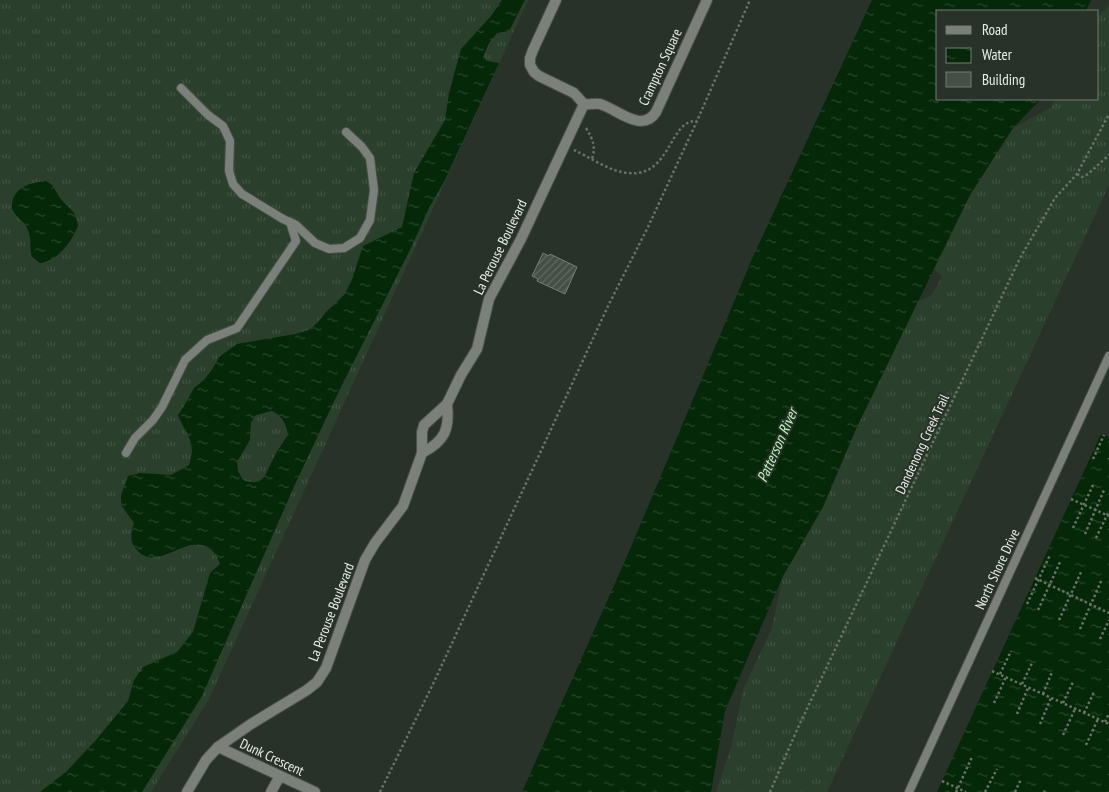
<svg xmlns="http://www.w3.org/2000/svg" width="1109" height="792" viewBox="0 0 1109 792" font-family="'PT Sans Narrow',sans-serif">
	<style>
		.grass { fill: url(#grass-tufts) }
		.water { fill: url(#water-ripples); fill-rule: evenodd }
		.building { fill: url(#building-hatch); stroke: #757f75 }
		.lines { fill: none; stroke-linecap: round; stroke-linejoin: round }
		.lane-casing { stroke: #485048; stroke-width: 10 }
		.street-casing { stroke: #485048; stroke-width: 12 }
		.path { stroke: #697169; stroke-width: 2.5; stroke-dasharray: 2.5 2.5; stroke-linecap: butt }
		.lane { stroke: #7b807b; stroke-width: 8 }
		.street { stroke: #7b807b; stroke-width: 10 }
		.labels { text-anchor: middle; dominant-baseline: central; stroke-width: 4; stroke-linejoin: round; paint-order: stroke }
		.street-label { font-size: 14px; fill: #e8eee8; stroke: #293229 }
		.water-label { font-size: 15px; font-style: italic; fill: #b9f5bb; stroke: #293229 }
	</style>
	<defs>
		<pattern id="grass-tufts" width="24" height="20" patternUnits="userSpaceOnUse" patternTransform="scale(1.25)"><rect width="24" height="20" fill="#2b402c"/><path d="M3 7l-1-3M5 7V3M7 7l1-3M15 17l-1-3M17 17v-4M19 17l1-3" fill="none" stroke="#405340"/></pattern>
		<pattern id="water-ripples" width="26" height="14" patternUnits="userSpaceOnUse" patternTransform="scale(1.25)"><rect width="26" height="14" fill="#042808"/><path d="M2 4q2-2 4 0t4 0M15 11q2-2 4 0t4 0" fill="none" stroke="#29482c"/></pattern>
		<pattern id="building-hatch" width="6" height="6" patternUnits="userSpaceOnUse" patternTransform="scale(1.25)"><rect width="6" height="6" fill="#464f46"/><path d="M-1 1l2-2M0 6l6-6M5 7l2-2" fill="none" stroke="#616961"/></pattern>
	</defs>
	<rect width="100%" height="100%" fill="#293229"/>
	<!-- grass -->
	<g class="grass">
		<polygon points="0,0 528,0 209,699 151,792 0,792"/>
		<polygon points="1109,5 1109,185 827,792 716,792 732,744 743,690 772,628 783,576 823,507 856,429 918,301 931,296 942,277 934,268 970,195 1013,128 1052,107 1055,99 1098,99 1098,16"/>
	</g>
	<!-- water -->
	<g class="water">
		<path d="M502,0H525L509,31L497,33L489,43L483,57L487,61L499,63L445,180L429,208L411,248L340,389L297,480L202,696L142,792H40L66,772L96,740L128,701L134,680L143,667L177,652L193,632L210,573L220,564C217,555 212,547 202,545C180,540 155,572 136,549C129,541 131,532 134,523L121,505V495L128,476L140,473L171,475L189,465C197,440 186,436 178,415L184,406L194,388L204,380L213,368L219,357L237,344L295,334L309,330L318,322L326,312L344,295L351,282L363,246L402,227L414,173L445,120L449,93L461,49L491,16ZM272,411C283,416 286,424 288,435C283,443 277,450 273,459C265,473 265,488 243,480L238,471L237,462L250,440L251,422L256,415Z"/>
		<polygon points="872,0 1091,0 1086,11 938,11 938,99 1041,99 1013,128 970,195 856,429 823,507 783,576 725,711 711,792 522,792 628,554 752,259"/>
		<path d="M46,181C55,185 55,192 61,199C70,210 76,210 78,226C72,241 58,261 40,263L32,257C29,248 32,239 28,230C25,222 17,218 13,211C11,207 12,203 13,199C18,186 33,182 46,181Z"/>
		<polygon points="1101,434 1109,438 1109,792 937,792"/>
	</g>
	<!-- building -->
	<polygon class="building" points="543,253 549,256 550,254 577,267 565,294 537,281 538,279 532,276"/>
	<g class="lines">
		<defs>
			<g id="lane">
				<polyline points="181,88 208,115 223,126 230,141 229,171 233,184 242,194 283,219 296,225 315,243 329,249 344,248 360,238 370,220 374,190 370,158 362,147 346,132"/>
				<polyline points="126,453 135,438 153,420 162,407 185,360 207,340 237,328 296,241 290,222"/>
				<polyline points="909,792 1109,356"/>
			</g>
			<g id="street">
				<path d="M556,0L533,50L530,58V65L534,72L539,76L574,93L584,104C589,105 594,103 600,104C617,109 642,134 656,112L707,0"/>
				<path d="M422,453C445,441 450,429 447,404"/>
				<polyline points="218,747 315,792"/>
				<polyline points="187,792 206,760 218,747 251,724 307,690 317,682 326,668 365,560 375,543 403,506 422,453 422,432 424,425 447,404 461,375 477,349 489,299 521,239 584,104"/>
				<polyline points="271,792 280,776"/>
			</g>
		</defs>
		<!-- lane casing -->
		<use href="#lane" class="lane-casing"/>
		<!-- street casing -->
		<use href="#street" class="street-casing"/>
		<!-- path -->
		<g class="path">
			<path d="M586,128C593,140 596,146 592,159"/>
			<path d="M574,150C589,157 611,172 628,173C671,178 669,119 697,121"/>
			<polyline points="1077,174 1082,177 1088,174 1109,155"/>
			<polyline points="1093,459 1104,435"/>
			<polyline points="1109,459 1109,458"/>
			<polyline points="1071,499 1109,516"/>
			<polyline points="1073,528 1093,485"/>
			<polyline points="1085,534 1104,490"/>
			<polyline points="1096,538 1109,511"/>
			<polyline points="1035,578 1109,613"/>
			<polyline points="1027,604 1050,555"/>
			<polyline points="1038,610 1061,560"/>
			<polyline points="1059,620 1082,570"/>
			<polyline points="1080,629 1102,579"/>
			<polyline points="1100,639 1109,620"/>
			<polyline points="992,671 1109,724"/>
			<polyline points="1000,674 1011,651"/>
			<polyline points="1022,684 1032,663"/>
			<polyline points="1043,694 1052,672"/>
			<polyline points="994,703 1006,677"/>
			<polyline points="1063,703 1073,682"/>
			<polyline points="1084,713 1094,692"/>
			<polyline points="1017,714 1028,688"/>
			<polyline points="1105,722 1109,713"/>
			<polyline points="1040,724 1051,698"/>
			<polyline points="1063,735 1075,709"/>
			<polyline points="1086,745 1098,719"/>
			<polyline points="942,781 966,792"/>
			<polyline points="380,792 434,682 609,304 648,227 697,121 750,0"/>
			<polyline points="770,792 796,732 1020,258 1055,198 1077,174 1109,114"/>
			<polyline points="956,792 972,757"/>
			<polyline points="985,792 997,769"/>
			<polyline points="1015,792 1021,779"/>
			<polyline points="1044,792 1045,791"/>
		</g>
		<!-- lane -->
		<use href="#lane" class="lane"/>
		<!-- street -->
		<use href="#street" class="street"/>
	</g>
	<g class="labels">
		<!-- street labels -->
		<g class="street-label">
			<text transform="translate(660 67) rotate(-65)">Crampton Square</text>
			<text transform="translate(500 247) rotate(-64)">La Perouse Boulevard</text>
			<text transform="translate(922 444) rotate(-65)">Dandenong Creek Trail</text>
			<text transform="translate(997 569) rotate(-65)">North Shore Drive</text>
			<text transform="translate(331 612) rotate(-69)">La Perouse Boulevard</text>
			<text transform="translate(272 757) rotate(25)">Dunk Crescent</text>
		</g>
		<!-- water labels -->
		<g class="water-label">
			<text transform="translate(777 445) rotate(-66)">Patterson River</text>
		</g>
	</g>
	<!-- legend -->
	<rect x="936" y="10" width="162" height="90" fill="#293229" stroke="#757d75"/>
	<rect x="946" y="26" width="25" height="8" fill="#7b807b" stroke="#757d75"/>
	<text x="982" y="35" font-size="15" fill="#e8eee8">Road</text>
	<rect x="946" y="48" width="25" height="15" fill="url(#water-ripples)" stroke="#757d75"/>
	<text x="982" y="60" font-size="15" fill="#e8eee8">Water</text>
	<rect x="946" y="72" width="25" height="15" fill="#464f46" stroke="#757d75"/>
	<text x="982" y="85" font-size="15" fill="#e8eee8">Building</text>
</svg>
